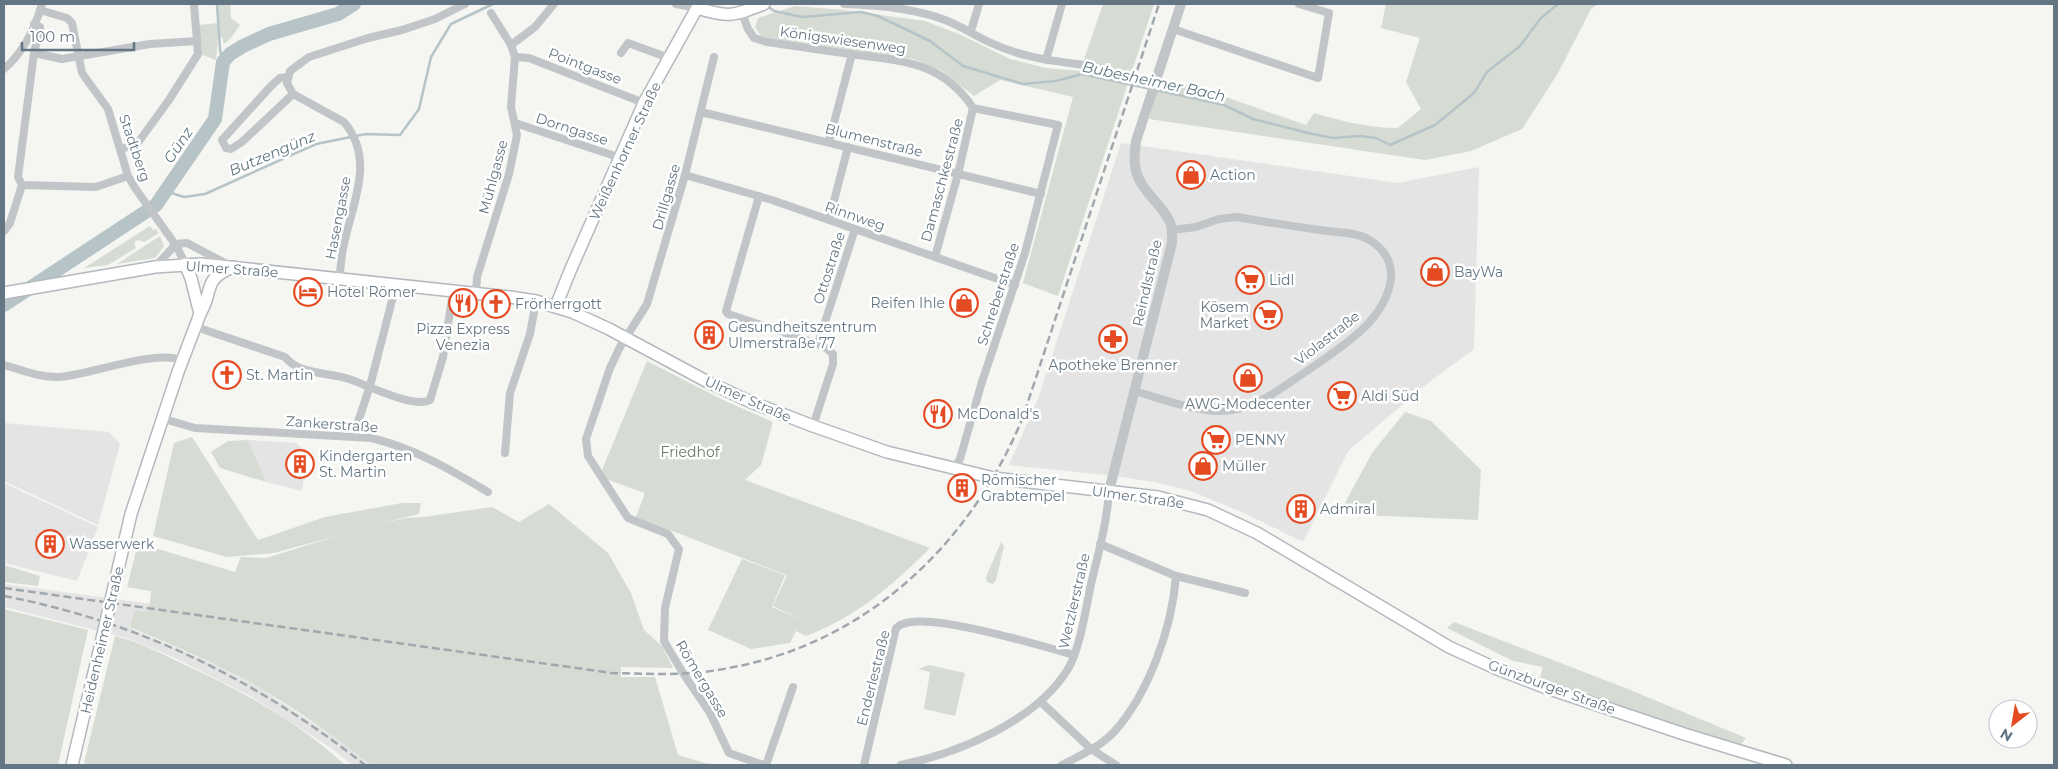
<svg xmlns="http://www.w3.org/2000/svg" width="2058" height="769" viewBox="0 0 2058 769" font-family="Montserrat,sans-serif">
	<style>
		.built { fill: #e3e4e3 }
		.green { fill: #d6dcd3 }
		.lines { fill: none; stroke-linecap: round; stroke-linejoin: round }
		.stream { stroke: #b6c4c7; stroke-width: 2.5 }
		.river { stroke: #b6c4c7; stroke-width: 14 }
		.secondary-casing { stroke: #b3b9bd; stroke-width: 14 }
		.minor { stroke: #c1c5c8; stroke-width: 8 }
		.tertiary { stroke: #c1c5c8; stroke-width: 10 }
		.secondary { stroke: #fff; stroke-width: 11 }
		.rail { stroke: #a1a8ad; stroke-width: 2.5; stroke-dasharray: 8 4; stroke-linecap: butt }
		.secondary-bridge-casing { stroke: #b3b9bd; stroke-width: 14; stroke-linecap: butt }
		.secondary-bridge { stroke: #fff; stroke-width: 11 }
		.labels { text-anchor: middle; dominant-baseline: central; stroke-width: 5; stroke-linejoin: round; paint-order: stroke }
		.street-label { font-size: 14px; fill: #647683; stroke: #fff }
		.poi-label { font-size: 14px; fill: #647683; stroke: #fff; text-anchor: start }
		.park-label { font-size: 14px; fill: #687a63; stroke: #fff }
		.water-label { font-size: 15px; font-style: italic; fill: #5f7880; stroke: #fff }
	</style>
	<rect width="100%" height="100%" fill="#f5f5f2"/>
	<!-- built -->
	<g class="built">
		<polygon points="1121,143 1398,183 1479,167 1474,349 1428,383 1348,451 1303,542 1246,514 1191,491 1154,482 1115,476 1009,465 1039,396"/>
		<polygon points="4,423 109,432 120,444 98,525 4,481"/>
		<polygon points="248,440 296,443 305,451 304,457 310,458 308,469 305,469 302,491 266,482"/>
		<polygon points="4,483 98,527 77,581 4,563"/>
		<polygon points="4,584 137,602 533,658 532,665 135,610 130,628 220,667 258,687 334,737 371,765 353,765 328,746 252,697 175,658 127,638 4,607"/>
	</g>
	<!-- green -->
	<g class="green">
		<polygon points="216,4 230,4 231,18 240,25 231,38 224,44 222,37 218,38 216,60 200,54 199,25 218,23"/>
		<polygon points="1103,4 1154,4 1058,296 1023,283 1073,97 1000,80 974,96 942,71 913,59 761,37 755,27 758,18 795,6 844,10 925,21 961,35 1010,59 1046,68 1080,71"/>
		<path d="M1386,4H1598L1591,9L1558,73L1522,129L1471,151L1425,160L1149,119L1159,81L1191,85L1306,125L1314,113C1342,121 1368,128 1398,128L1421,109L1406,82L1420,38L1381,28Z"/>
		<polygon points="150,226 153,230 156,229 159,233 144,242 138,240 134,242 136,248 108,265 84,268"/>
		<polygon points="160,236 164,246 155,258 117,264"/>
		<path d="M647,361L723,400L773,422L761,465L745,480L930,548C893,585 855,618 806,636L796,631L790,643L751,649L708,630L742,559L785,575L772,607L802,620L773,606L787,575L636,517L645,493L606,479L602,470Z"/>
		<polygon points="1405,412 1431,421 1481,470 1478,520 1339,514 1372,453"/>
		<path d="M192,437L258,540L325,517L402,503H421L419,514L382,523L406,518L424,517L492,507L519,522L549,504L608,553L631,593L644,630L662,646L673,668L621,667V677H655L678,755L705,763L720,765H371C335,737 298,710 258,687C217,663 173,646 130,627L135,610L149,612L151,591L127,587L138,543L235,572L241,557L266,558L340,535L274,553L227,557L153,536L174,443Z"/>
		<polygon points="248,440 266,482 220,468 211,452 228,441"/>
		<polygon points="1001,542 1004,546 996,580 993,584 987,582 986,577"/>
		<polygon points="4,565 40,576 38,586 4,582"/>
		<polygon points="4,609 88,630 58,765 4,765"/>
		<polygon points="1454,622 1623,687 1746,738 1738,748 1539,681 1543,667 1513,661 1447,628"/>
		<path d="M115,636C139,642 161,653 183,664C240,690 298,721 345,765H92L84,763Z"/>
		<polygon points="929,665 965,673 955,716 924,709 930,672 918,669"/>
	</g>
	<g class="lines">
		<!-- stream -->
		<g class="stream">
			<polyline points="217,4 220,50 223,62"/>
			<polyline points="766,5 774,11 802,17 861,12 878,16 930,41 963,66 1023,84 1056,81 1082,74 1151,89"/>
			<polyline points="1156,90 1224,105 1253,119 1308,133 1333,138 1359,136 1376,138 1390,145 1435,125 1474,93 1487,72 1520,46 1540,19 1558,4"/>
			<polyline points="165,191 184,197 205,194 316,144 366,134 400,135 419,109 431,57 451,24 493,4"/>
		</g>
		<!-- river -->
		<polyline class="river" points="4,305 156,205 215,119 223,62 230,54 243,46 269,34 338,14 354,4"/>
		<defs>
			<g id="secondary">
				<polyline points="4,293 155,267 201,264 510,297 536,301 572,312 609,329 708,382 751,402 813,426 887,452 994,478 1158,497 1208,510 1257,533 1449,647 1495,668 1544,687 1684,734 1786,765"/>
				<path d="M556,306L570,271L644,103L697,8C730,18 733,16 764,4"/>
				<path d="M201,312C214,289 202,280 233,267"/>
				<polyline points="119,565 131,514 178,372 200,314 191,278 185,264"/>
				<polyline points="72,765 101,643"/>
			</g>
		</defs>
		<!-- secondary casing -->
		<use href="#secondary" class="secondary-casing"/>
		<!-- minor -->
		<g class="minor">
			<polyline points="676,4 697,8 698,6"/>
			<path d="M844,4C877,5 914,8 945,20C961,26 974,35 989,42C1020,57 1052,61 1085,65"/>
			<polyline points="40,10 67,18 72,23 82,73 108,109 128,176 135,188 177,247 185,264"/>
			<path d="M742,13L748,29L754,38L767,42C794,46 822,50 850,54C901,61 942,61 973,108L1058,125L1025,253L981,385L960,459L954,469"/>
			<polyline points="34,24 40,27 34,53 62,59 150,44 197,41"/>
			<polyline points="1173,29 1318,78 1329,13 1299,4"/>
			<polyline points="971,31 979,4"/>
			<polyline points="511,45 535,27 554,4"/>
			<polyline points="621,53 628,43 669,58"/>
			<polyline points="515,57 529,58 644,103"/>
			<polyline points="714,57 685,175 647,304 620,347 610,368 586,439 588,456 628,518 668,534 679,549 665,608 664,641 683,673 710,713 729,753 763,765"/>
			<polyline points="1046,60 1062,4"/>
			<path d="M4,69C24,52 35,28 42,4"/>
			<polyline points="287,77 280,78 271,86 222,140 226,148 231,149 242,142 293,94"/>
			<polyline points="701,112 1041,194"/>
			<polyline points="515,123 621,158"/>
			<polyline points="829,142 852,54"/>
			<polyline points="121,149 137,144 169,100 198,54 194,4"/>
			<polyline points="685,175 772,200 1015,285"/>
			<polyline points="22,185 18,177 34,53"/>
			<polyline points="759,196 726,311 728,314 818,344 826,348 833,354 833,364 813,426"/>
			<polyline points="829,220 848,147"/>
			<polyline points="4,231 10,223 22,185 96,187 128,176"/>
			<polyline points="935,257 958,174 973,108"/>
			<polyline points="155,267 176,244 187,243 227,264"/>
			<path d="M339,279C341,268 341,256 344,244C352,204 376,160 344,122L293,94L287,83L290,71L309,57L368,38L402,30L435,19L465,4"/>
			<polyline points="476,293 477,277 509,174 517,135 511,107 515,57 511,45 491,13"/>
			<path d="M196,327L285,357C289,362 293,365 300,368C315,374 333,374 349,379C367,385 414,409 430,400L443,357L453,292"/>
			<polyline points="818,344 855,229"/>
			<path d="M4,365C22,370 41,378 60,377C93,374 152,350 182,360"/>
			<path d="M1134,391C1164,399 1207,417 1238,409C1264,403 1285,385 1307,371C1339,348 1386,322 1391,278C1392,263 1386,252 1374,243C1359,231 1338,233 1320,230C1292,226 1265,222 1237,217L1219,219L1196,227L1172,230"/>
			<path d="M164,419L195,428L371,438C414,448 451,470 488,492"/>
			<polyline points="356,436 356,428 370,386 396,285"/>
			<polyline points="505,453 510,393 530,334 536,301"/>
			<polyline points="1100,544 1176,576 1245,593"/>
			<polyline points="1041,702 1091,749 1116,765"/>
			<polyline points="766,765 793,687"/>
			<path d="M864,765L896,628C898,627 900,624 903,624C931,612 1041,646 1074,655"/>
			<path d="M901,765C959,753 1036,721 1068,669C1080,649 1086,608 1091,584C1098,554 1107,523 1109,491"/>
			<path d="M1062,765C1079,756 1100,747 1114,732C1149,693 1172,628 1176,576"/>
		</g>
		<!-- tertiary -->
		<path class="tertiary" d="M1109,491L1172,243C1172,235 1173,227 1169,220C1159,201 1137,188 1135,165C1134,157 1135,149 1136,141L1181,4"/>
		<!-- secondary -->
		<use href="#secondary" class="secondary"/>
		<!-- rail -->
		<g class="rail">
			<path d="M4,588L612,673C651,674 690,676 729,668C867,643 971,544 1023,417L1159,4"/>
			<path d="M4,596C140,622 257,680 365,765"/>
		</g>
		<defs>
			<polyline id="secondary-bridge" points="101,643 119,565"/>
		</defs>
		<!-- secondary-bridge casing -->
		<use href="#secondary-bridge" class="secondary-bridge-casing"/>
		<!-- secondary-bridge -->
		<use href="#secondary-bridge" class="secondary-bridge"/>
	</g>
	<!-- icons -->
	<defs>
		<symbol id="shop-ring" viewBox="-11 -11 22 22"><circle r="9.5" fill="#fff" stroke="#e54b22" stroke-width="1.5"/><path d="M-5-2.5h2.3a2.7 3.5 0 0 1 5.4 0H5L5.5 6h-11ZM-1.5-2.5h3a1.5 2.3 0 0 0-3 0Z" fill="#e54b22"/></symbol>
		<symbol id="supermarket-ring" viewBox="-11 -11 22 22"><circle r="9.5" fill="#fff" stroke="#e54b22" stroke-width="1.5"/><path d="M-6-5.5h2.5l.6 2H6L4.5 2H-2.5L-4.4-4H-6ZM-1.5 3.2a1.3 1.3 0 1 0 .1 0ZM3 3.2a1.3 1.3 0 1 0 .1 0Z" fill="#e54b22"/></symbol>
		<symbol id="hotel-ring" viewBox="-11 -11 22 22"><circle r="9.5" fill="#fff" stroke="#e54b22" stroke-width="1.5"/><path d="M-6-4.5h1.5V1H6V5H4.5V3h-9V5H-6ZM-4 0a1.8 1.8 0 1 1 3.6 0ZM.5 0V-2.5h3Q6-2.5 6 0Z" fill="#e54b22"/></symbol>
		<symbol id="restaurant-ring" viewBox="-11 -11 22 22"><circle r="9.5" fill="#fff" stroke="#e54b22" stroke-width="1.5"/><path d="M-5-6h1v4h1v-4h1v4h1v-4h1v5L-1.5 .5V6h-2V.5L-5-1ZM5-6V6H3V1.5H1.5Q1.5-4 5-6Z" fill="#e54b22"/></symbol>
		<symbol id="church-ring" viewBox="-11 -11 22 22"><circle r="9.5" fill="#fff" stroke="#e54b22" stroke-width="1.5"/><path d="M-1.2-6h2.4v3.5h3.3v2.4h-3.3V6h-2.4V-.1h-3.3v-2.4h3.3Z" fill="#e54b22"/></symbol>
		<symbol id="building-ring" viewBox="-11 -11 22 22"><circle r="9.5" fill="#fff" stroke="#e54b22" stroke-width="1.5"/><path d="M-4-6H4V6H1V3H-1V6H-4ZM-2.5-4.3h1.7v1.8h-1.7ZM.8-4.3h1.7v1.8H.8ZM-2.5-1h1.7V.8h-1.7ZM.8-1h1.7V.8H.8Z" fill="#e54b22"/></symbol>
		<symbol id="pharmacy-ring" viewBox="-11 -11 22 22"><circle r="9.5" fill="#fff" stroke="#e54b22" stroke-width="1.5"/><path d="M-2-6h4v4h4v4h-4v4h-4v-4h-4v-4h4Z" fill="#e54b22"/></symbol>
	</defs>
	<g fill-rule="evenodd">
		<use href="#shop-ring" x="1175" y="159" width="32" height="32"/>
		<use href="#shop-ring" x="1419" y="256" width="32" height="32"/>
		<use href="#supermarket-ring" x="1234" y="264" width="32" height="32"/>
		<use href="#hotel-ring" x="292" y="276" width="32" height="32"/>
		<use href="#restaurant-ring" x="447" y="287" width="32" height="32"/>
		<use href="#shop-ring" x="948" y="287" width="32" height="32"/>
		<use href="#church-ring" x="480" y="288" width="32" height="32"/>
		<use href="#supermarket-ring" x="1252" y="299" width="32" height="32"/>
		<use href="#building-ring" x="693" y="319" width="32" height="32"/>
		<use href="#pharmacy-ring" x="1097" y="323" width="32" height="32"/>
		<use href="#church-ring" x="211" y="359" width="32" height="32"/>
		<use href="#shop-ring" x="1232" y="362" width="32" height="32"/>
		<use href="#supermarket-ring" x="1326" y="380" width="32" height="32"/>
		<use href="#restaurant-ring" x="922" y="398" width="32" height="32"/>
		<use href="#supermarket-ring" x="1200" y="424" width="32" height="32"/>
		<use href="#building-ring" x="284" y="448" width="32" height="32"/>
		<use href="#shop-ring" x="1187" y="450" width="32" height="32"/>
		<use href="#building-ring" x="946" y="472" width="32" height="32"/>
		<use href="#building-ring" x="1285" y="493" width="32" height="32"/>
		<use href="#building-ring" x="34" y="528" width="32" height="32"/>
	</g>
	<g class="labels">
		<!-- street labels -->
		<g class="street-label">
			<text transform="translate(843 40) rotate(8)">Königswiesenweg</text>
			<text transform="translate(585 66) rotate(21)">Pointgasse</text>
			<text transform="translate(572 129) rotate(18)">Dorngasse</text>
			<text transform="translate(874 140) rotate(14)">Blumenstraße</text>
			<text transform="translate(135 148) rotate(71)">Stadtberg</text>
			<text transform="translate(625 151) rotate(-65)">Weißenhorner Straße</text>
			<text transform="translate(493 177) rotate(-75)">Mühlgasse</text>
			<text transform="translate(942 180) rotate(-75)">Damaschkestraße</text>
			<text transform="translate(666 197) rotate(-74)">Drillgasse</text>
			<text transform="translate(855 216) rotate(19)">Rinnweg</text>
			<text transform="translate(338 218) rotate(-79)">Hasengasse</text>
			<text transform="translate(829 268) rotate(-72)">Ottostraße</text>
			<text transform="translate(232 269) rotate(4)">Ulmer Straße</text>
			<text transform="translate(1147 283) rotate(-77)">Reindlstraße</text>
			<text transform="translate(998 294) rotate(-72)">Schreberstraße</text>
			<text transform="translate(1327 338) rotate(-38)">Violastraße</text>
			<text transform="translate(748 399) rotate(24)">Ulmer Straße</text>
			<text transform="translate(332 424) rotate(4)">Zankerstraße</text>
			<text transform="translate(1138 497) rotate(8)">Ulmer Straße</text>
			<text transform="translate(1074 601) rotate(-77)">Wetzlerstraße</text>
			<text transform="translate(102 640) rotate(-77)">Heidenheimer Straße</text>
			<text transform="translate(873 678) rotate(-76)">Enderlestraße</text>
			<text transform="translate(702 679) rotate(59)">Römergasse</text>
			<text transform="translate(1552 687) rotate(20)">Günzburger Straße</text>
		</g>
		<!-- poi labels -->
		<g class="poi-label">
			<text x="1210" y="175">Action</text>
			<text x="1454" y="272">BayWa</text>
			<text x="1269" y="280">Lidl</text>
			<text x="327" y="292">Hotel Römer</text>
			<text x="945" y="303" text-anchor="end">Reifen Ihle</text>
			<text x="515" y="304">Frörherrgott</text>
			<text x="1249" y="307" text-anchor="end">Kösem<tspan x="1249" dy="16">Market</tspan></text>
			<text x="728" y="327">Gesundheitszentrum<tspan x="728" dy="16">Ulmerstraße 77</tspan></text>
			<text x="463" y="329" text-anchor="middle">Pizza Express<tspan x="463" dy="16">Venezia</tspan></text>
			<text x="1113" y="365" text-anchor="middle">Apotheke Brenner</text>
			<text x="246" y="375">St. Martin</text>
			<text x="1361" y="396">Aldi Süd</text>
			<text x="1248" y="404" text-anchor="middle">AWG-Modecenter</text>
			<text x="957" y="414">McDonald's</text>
			<text x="1235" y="440">PENNY</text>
			<text x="319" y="456">Kindergarten<tspan x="319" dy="16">St. Martin</tspan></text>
			<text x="1222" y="466">Müller</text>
			<text x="981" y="480">Römischer<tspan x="981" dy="16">Grabtempel</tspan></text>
			<text x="1320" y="509">Admiral</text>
			<text x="69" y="544">Wasserwerk</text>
		</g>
		<!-- park labels -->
		<g class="park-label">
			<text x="690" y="452">Friedhof</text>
		</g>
		<!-- water labels -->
		<g class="water-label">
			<text transform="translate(1154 81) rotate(12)">Bubesheimer Bach</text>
			<text transform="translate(178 145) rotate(-56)">Günz</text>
			<text transform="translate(272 153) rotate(-23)">Butzengünz</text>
		</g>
	</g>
	<!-- border -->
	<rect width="2058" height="769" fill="none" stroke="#647683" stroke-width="10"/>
	<!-- north arrow -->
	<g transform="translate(2013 724) rotate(211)"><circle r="24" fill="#ffffff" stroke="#c1c8cd"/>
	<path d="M0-4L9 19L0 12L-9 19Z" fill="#e54b22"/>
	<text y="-8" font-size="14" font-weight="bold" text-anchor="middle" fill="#647683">N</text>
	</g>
	<!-- scale -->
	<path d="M22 42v8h112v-8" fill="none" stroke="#647683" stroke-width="2.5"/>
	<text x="30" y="42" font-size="15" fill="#647683" stroke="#ffffff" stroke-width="4" paint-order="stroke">100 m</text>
</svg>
